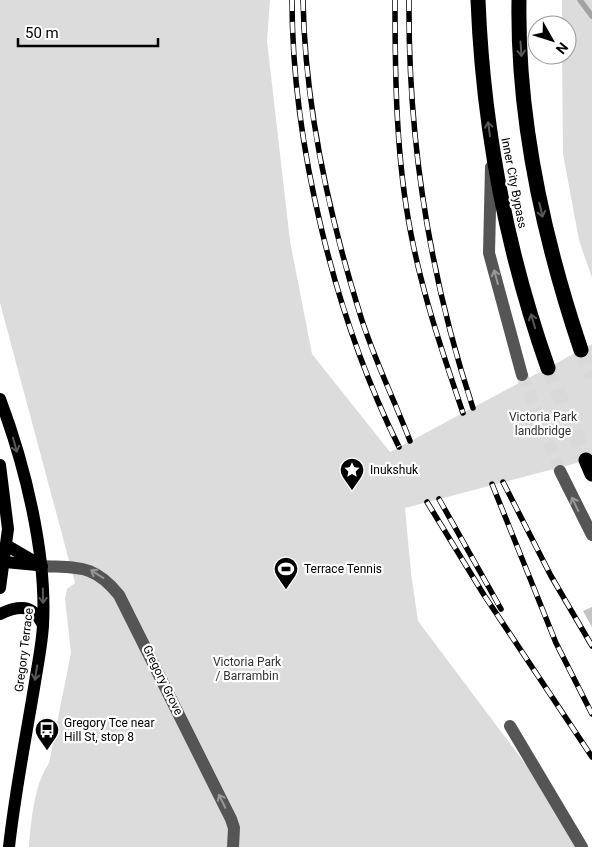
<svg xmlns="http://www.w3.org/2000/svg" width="592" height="847" viewBox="0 0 592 847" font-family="Roboto,sans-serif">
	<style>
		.green { fill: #dcdcdc }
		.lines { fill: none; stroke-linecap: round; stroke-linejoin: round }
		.stream { stroke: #a3a3a3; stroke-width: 5.5 }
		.building { fill: #c4c4c4 }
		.minor-tunnel { stroke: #d9d9d9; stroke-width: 12; stroke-dasharray: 12 6; stroke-linecap: butt }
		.highway-tunnel { stroke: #d9d9d9; stroke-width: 15; stroke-dasharray: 15 8; stroke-linecap: butt }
		.minor { stroke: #555; stroke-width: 12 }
		.major { stroke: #000; stroke-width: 12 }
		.highway { stroke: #000; stroke-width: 15 }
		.rail-casing { stroke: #000; stroke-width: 5.5 }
		.rail { stroke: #fff; stroke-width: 4; stroke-dasharray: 11; stroke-linecap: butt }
		.oneway { stroke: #595959 }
		.oneway2 { stroke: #999 }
		.labels { text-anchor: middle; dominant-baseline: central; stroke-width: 4.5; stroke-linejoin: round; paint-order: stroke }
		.street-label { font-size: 12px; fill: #000; stroke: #fff }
		.park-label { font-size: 12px; fill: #333; stroke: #fff }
		.poi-label { font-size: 12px; fill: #000; stroke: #fff; text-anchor: start }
	</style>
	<rect width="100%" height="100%" fill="#fff"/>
	<!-- green -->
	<g class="green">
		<path d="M0,0H270L267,41L290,241L312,354L390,452L592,344V459L405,508L411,573L418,621L557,806L586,847H29C31,821 34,785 49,763L71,653L65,599L67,589L75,583L0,303Z"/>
		<polygon points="562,0 592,0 592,278 579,240 563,154 562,55 567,55 567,25 562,25"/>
	</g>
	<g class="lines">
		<!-- stream -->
		<polyline class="stream" points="580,0 592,16"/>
	</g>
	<!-- building -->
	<polygon class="building" points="592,607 592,627 583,611"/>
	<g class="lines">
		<!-- minor-tunnel -->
		<polyline class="minor-tunnel" points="522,375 560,471"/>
		<!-- highway-tunnel -->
		<g class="highway-tunnel">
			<polyline points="581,350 592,377"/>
			<polyline points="548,368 586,460"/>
		</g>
		<!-- minor -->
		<g class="minor">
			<polyline points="491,167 489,253 522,375"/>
			<polyline points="560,471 592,535"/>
			<path d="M42,566C79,568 94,564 119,595L231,819L234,828L233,847"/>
			<polyline points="510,726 582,847"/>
		</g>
		<!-- major -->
		<g class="major">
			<path d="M0,399C25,465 47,554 43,625C42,644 38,663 35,682C26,737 15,792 9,847"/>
			<polyline points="0,465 8,529 0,588"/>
			<polyline points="6,545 42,566"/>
			<polyline points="5,562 37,565"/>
			<path d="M0,614C19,605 33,604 43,625"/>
		</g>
		<!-- highway -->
		<g class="highway">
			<path d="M478,0C483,126 506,249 548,368"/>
			<path d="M519,0C517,120 543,237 581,350"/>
			<polyline points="586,460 592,474"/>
		</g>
		<defs>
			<g id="rail">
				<path d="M292,0C292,144 335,318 399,447"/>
				<path d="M303,0C305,107 328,212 360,314C373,357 394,399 410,441"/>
				<path d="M395,0C395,78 396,158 411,234C423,296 443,354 463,413"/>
				<path d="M409,0C408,140 429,275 473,408"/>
				<polyline points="503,482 551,576 592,646"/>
				<polyline points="492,484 556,643 592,714"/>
				<polyline points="439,499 501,609"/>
				<polyline points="427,502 484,595 592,757"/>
			</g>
		</defs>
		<!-- rail casing -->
		<use href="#rail" class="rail-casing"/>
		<!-- rail -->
		<use href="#rail" class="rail"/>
	</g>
	<!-- one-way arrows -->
	<defs><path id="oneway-shaft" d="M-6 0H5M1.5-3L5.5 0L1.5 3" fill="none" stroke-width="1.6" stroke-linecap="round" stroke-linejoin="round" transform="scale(1.25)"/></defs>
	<g class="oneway">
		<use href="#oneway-shaft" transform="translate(521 49) rotate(86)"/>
		<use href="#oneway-shaft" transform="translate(489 129) rotate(-98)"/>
		<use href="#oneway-shaft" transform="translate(541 210) rotate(77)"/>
		<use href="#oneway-shaft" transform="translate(533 321) rotate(-107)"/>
		<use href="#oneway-shaft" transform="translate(15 445) rotate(74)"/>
		<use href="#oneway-shaft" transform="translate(43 596) rotate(89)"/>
		<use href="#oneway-shaft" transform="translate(36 673) rotate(99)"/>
	</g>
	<g class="oneway2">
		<use href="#oneway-shaft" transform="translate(496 277) rotate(-105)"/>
		<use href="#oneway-shaft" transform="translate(575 504) rotate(-115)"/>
		<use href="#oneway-shaft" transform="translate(97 574) rotate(-148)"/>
		<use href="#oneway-shaft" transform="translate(222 801) rotate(-116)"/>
	</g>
	<!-- icons -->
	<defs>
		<symbol id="sight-pin" viewBox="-11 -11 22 30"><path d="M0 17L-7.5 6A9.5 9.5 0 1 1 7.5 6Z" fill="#000" stroke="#fff"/><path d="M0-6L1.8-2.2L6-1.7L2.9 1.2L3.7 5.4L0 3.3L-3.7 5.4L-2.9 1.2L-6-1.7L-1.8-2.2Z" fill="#fff"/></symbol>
		<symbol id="stadium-pin" viewBox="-11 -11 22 30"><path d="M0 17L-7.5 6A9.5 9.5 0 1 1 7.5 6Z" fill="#000" stroke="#fff"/><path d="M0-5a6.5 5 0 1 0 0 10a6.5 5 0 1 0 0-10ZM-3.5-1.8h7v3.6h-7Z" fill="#fff"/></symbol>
		<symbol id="bus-pin" viewBox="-11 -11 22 30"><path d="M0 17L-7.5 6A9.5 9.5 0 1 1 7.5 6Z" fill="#000" stroke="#fff"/><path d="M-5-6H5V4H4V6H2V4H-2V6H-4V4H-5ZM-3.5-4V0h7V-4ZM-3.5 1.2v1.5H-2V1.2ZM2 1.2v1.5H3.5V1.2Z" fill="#fff"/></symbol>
	</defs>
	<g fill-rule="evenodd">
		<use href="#sight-pin" x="338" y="456" width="28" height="38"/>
		<use href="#stadium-pin" x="272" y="555" width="28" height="38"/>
		<use href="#bus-pin" x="33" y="716" width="28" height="38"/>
	</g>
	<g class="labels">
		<!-- street labels -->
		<g class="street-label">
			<text transform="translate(514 183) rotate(79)">Inner City Bypass</text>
			<text transform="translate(24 650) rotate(-83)">Gregory Terrace</text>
			<text transform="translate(163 680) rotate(64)">Gregory Grove</text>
		</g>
		<!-- park labels -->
		<g class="park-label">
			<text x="543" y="417">Victoria Park<tspan x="543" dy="14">landbridge</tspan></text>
			<text x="247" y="662">Victoria Park<tspan x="247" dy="14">/ Barrambin</tspan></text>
		</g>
		<!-- poi labels -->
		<g class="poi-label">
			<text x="370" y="470">Inukshuk</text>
			<text x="304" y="569">Terrace Tennis</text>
			<text x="64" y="723">Gregory Tce near<tspan x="64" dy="14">Hill St, stop 8</tspan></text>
		</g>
	</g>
	<!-- north arrow -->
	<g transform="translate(552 40) rotate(129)"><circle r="24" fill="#ffffff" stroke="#999999"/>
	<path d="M0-4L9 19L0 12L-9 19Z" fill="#000000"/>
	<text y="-8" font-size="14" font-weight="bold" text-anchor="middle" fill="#000000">N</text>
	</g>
	<!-- scale -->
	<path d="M18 38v8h140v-8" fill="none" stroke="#000000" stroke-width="2.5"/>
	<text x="25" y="38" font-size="15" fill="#000000" stroke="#ffffff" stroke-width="4" paint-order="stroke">50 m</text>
</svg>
